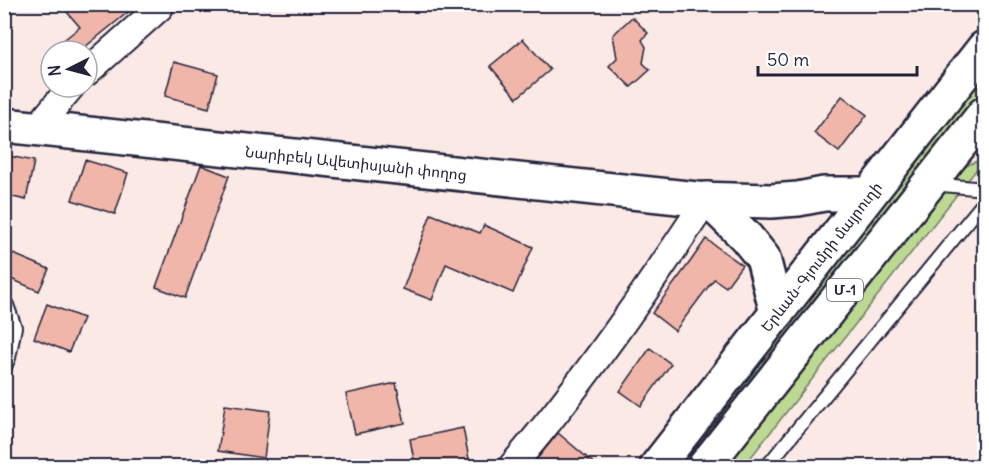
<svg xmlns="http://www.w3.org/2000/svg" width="989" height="471" viewBox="0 0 989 471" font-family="Delius,'Noto Sans Armenian',sans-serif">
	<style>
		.green { fill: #bcd991; stroke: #6f7e66; stroke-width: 1.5 }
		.building { fill: #f0b6a9; stroke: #22223b; stroke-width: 1.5 }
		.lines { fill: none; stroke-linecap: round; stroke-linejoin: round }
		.lane-casing { stroke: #22223b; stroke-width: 16 }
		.street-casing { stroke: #22223b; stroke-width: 30 }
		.secondary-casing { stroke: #22223b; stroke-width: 38 }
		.highway-casing { stroke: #22223b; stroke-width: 38 }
		.lane { stroke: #fff; stroke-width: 12 }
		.street { stroke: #fff; stroke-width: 26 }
		.secondary { stroke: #fff; stroke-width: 33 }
		.highway { stroke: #fff; stroke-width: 33 }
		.labels { text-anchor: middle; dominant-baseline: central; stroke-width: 6; stroke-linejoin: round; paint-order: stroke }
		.shield { fill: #fff; stroke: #646476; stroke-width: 1.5 }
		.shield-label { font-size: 14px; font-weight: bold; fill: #22223b }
		.street-label { font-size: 15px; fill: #22223b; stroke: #fff }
	</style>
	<rect width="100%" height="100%" fill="#fae9e5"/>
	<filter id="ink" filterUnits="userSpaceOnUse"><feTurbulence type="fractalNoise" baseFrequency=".0167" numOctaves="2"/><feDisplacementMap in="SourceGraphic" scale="12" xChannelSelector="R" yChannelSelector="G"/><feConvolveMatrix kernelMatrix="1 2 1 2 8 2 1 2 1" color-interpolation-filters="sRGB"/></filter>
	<g filter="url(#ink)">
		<!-- green -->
		<g class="green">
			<polygon points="984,68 984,94 948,141 691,466 670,466"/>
			<polygon points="984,160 744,466 720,466 957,171 974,162"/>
		</g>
		<!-- building -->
		<g class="building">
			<polygon points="76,4 138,4 80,51 50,51 80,27 67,12"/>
			<polygon points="632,17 648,33 642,40 646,47 643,63 650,70 631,87 609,66 617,58 613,35"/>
			<polygon points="523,39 550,70 517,98 490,66"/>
			<polygon points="174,62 218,74 209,108 165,96"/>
			<polygon points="842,96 867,115 839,152 814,133"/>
			<polygon points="4,155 34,161 26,200 4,195"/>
			<polygon points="85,160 128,173 115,214 72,200"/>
			<polygon points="201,165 229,176 185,298 156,287"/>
			<polygon points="431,214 480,233 484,225 533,247 513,293 446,264 432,300 403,289"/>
			<polygon points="706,239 742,265 726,287 714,279 675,331 652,313 690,262"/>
			<polygon points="4,250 49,269 39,291 4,276"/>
			<polygon points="47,304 83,318 69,352 34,338"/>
			<polygon points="650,348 671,364 641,406 620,391"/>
			<polygon points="396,383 405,423 355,434 346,394"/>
			<polygon points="225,405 270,411 264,458 218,451"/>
			<polygon points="463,428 470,464 459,466 415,466 410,439"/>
			<polygon points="558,433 597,466 531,466"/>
		</g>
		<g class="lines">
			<defs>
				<g id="lane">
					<polyline points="933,184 984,189"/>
					<polyline points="4,369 9,358 15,327 7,305"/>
					<polyline points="767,466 984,202"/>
				</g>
				<g id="street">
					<polyline points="87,72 160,7 161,4"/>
					<polyline points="36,129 71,87"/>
					<path d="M512,466C584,382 646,291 707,199"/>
				</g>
				<g id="secondary">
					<path id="s1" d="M4,125L697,199L771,201L798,199L824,194H869"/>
					<polyline points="707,199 746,237 763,258 777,313"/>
				</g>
				<g id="highway">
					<path id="s2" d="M657,466L984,48"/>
					<polyline points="705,466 984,114"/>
				</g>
			</defs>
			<!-- lane casing -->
			<use href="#lane" class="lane-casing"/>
			<!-- street casing -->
			<use href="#street" class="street-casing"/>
			<!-- secondary casing -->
			<use href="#secondary" class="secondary-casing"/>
			<!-- highway casing -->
			<use href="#highway" class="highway-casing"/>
			<!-- lane -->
			<use href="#lane" class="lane"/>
			<!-- street -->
			<use href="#street" class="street"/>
			<!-- secondary -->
			<use href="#secondary" class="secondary"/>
			<!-- highway -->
			<use href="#highway" class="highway"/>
		</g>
	</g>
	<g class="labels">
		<!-- shield labels -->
		<rect class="shield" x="827" y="279" width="36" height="22" rx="4.5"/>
		<g class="shield-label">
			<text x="845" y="290">Մ-1</text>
		</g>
		<!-- street labels -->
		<g class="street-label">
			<text stroke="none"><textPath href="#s1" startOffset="354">Նարիբեկ Ավետիսյանի փողոց</textPath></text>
			<text stroke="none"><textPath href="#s2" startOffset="266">Երևան-Գյումրի մայրուղի</textPath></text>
		</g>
	</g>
	<!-- margin -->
	<rect width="989" height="471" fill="none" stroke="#fff" stroke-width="24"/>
	<rect x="12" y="12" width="965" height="447" fill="none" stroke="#22223b" stroke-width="2" filter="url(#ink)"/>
	<!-- north arrow -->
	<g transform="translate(69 69) rotate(264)"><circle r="28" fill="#ffffff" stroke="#a7a7b1" stroke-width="1.5"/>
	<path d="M0-4.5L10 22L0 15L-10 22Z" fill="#22223b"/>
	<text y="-9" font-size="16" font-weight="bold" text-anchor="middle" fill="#22223b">N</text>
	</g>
	<!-- scale -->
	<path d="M758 66v9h159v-9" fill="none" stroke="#22223b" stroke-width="3"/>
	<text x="767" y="66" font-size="18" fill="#22223b" stroke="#ffffff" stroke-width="4.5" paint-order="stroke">50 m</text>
</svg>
